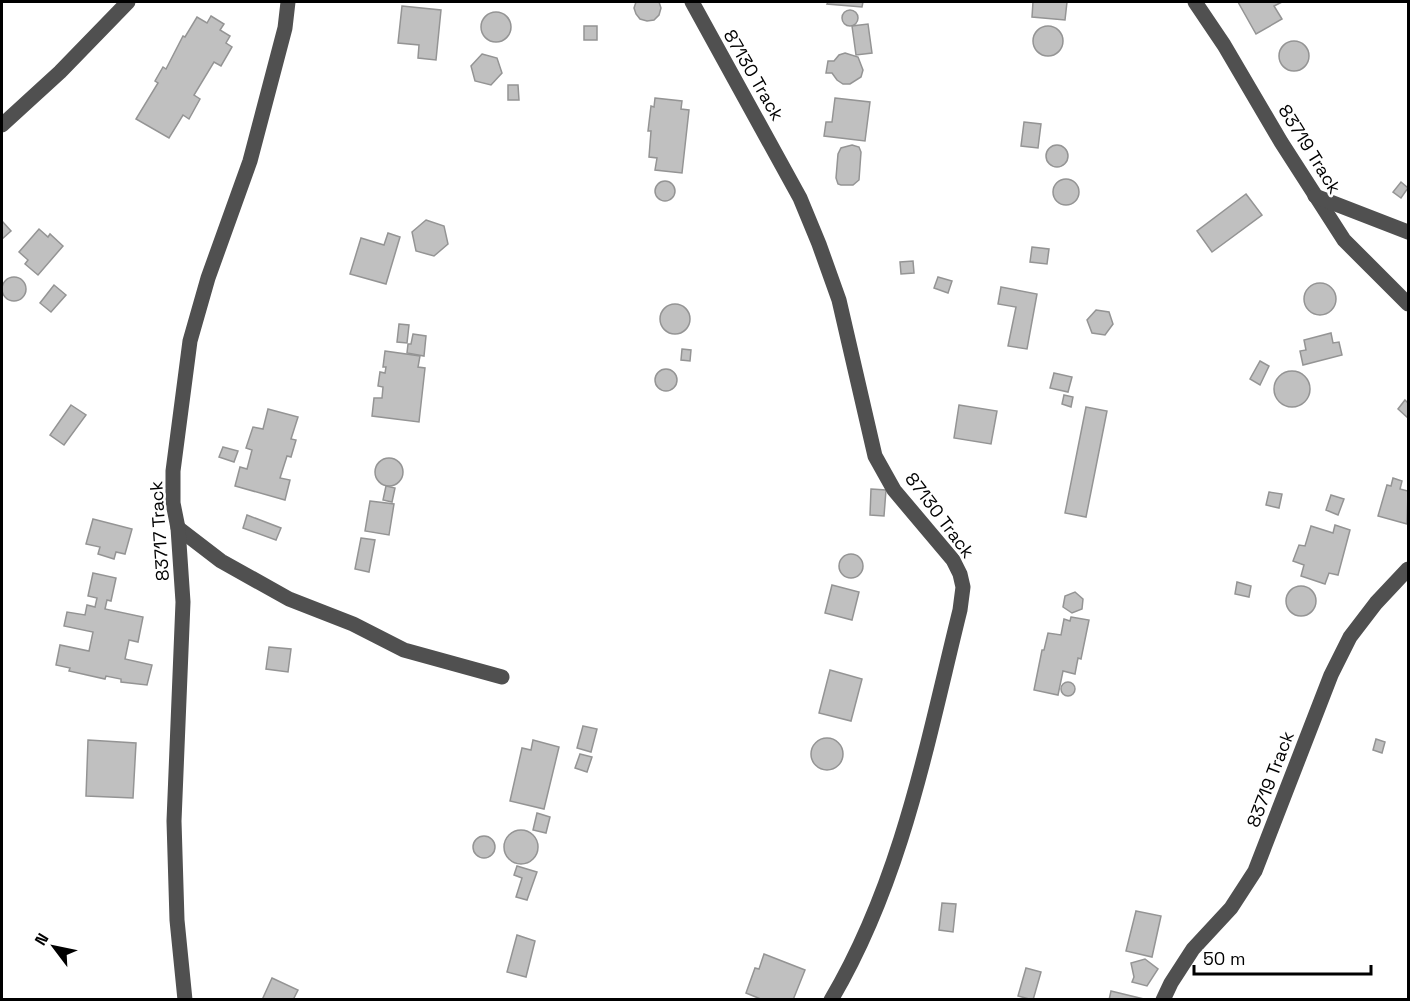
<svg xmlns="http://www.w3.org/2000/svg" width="1410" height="1001" viewBox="0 0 1410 1001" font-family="'Space Grotesk',sans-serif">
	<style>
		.building { fill: #c0c0c0; stroke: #949494; stroke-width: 1.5 }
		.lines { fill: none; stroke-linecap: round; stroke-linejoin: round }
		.minor { stroke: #505050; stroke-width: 15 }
		.labels { text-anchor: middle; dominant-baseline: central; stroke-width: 5; stroke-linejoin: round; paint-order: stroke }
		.street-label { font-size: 18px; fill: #000; stroke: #fff }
	</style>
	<rect width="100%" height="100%" fill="#fff"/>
	<!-- building -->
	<g class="building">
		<polygon points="636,2 659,2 661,8 659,15 654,20 647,21 640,19 636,14 634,8"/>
		<polygon points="828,2 863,2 862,7 827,4"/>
		<polygon points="1033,2 1067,2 1065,20 1032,17"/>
		<polygon points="1238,2 1282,2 1274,6 1282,19 1256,34"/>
		<polygon points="402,6 441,10 436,60 418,58 419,45 398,43"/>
		<circle cx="850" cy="18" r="8"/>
		<circle cx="496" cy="27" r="15"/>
		<polygon points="211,16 224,24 220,30 230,36 226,43 232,47 221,66 214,62 194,95 200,99 189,119 183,115 169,138 136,119 158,83 155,81 163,67 166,69 183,36 185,37 197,17 207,23"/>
		<polygon points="868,24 872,53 856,55 852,26"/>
		<rect x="584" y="26" width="13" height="14"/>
		<circle cx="1048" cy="41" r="15"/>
		<circle cx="1294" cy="56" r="15"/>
		<polygon points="845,53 858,57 863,70 861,77 850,84 843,84 837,80 832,73 826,73 828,61 834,61 839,55"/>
		<polygon points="482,54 497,58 502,73 491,85 475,81 471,66"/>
		<polygon points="508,85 518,85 519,100 508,100"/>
		<polygon points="655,98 682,101 681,109 689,110 682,173 655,170 657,158 649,157 651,131 648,131 651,106 654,107"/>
		<polygon points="835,98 870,102 865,141 824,136 826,122 832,122"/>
		<polygon points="1024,122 1041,124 1038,148 1021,146"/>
		<circle cx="1057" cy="156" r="11"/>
		<polygon points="852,145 859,147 861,152 859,180 853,185 841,185 838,184 836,178 838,154 841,148"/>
		<circle cx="1066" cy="192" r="13"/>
		<circle cx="665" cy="191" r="10"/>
		<polygon points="1401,182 1408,188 1401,198 1393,192"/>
		<polygon points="1246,194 1262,215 1212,252 1197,231"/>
		<polygon points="426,220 444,226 448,244 434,256 416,251 412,232"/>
		<polygon points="2,221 11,231 2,239"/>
		<polygon points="39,229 48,237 50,234 63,246 38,275 25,264 28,260 19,252"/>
		<polygon points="388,233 400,237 386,284 350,274 361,238 384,245"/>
		<polygon points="1032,247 1049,249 1047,264 1030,262"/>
		<polygon points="913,261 914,273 901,274 900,262"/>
		<polygon points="938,277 952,281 948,293 934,288"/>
		<circle cx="14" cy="289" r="12"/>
		<circle cx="1320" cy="299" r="16"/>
		<polygon points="54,285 66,295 51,312 40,303"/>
		<polygon points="1001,287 1037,294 1027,349 1008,346 1016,307 998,304"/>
		<circle cx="675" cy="319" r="15"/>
		<polygon points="1096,310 1109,312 1113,324 1105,335 1092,333 1087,320"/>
		<polygon points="399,324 409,325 407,343 397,342"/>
		<polygon points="1331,333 1333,343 1339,342 1342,355 1303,365 1300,351 1306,350 1304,340"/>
		<polygon points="413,334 426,336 424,356 407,353 408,344 411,344"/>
		<polygon points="682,349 691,350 690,361 681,360"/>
		<polygon points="385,351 420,356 418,367 425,368 419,422 372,416 374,398 382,398 383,387 378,386 380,372 385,373 386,367 383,367"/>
		<polygon points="1260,361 1269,366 1260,385 1250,379"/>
		<circle cx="666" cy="380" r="11"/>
		<circle cx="1292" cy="389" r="18"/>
		<polygon points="1054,373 1072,377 1068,392 1050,388"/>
		<polygon points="1064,395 1073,397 1071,407 1062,404"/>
		<polygon points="1405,400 1408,403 1408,418 1398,409"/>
		<polygon points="71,405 86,415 64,445 50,435"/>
		<polygon points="959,405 997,411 991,444 954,438"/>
		<polygon points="1086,407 1107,411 1086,517 1065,513"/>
		<polygon points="268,409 298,417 291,439 296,440 291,457 287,456 280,478 290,480 285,500 235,486 240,467 247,469 252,450 246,448 253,427 263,429"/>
		<polygon points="223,447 238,451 234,462 219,457"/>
		<circle cx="389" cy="472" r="14"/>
		<polygon points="1393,478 1402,481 1400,489 1408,491 1407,524 1378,516 1387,485 1391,486"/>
		<polygon points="386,486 395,488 392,502 383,500"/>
		<polygon points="871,489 886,490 884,516 870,515"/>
		<polygon points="1269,492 1282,494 1279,508 1266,505"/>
		<polygon points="1331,495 1344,499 1338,515 1326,510"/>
		<polygon points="370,501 394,504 389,535 365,531"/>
		<polygon points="247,515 281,528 276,540 243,528"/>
		<polygon points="93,519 132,529 125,554 116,552 114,559 98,554 100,547 86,544"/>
		<polygon points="1335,525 1350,530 1338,575 1329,573 1325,584 1301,576 1304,565 1293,561 1299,545 1305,546 1311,526 1333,533"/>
		<polygon points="361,538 375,540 369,572 355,569"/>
		<circle cx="851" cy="566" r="12"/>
		<polygon points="93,573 116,578 111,601 107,600 105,609 143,617 138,642 129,640 125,659 152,665 147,685 121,682 121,679 106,676 105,679 69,671 70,668 56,665 60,645 89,651 93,632 64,626 67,612 85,615 87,605 95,607 97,598 88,596"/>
		<polygon points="1237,582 1251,586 1249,597 1235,594"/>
		<polygon points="832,585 859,592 852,620 825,613"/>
		<circle cx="1301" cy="601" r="15"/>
		<polygon points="1075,592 1083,599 1082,609 1072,613 1063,607 1065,596"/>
		<polygon points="1071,617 1089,620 1081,659 1078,658 1075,674 1063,671 1058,695 1034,690 1042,650 1044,650 1048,633 1061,635 1064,619 1070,621"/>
		<polygon points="269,647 291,649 288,672 266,669"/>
		<polygon points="830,670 862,679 851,721 819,713"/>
		<circle cx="1068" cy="689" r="7"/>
		<polygon points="583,726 597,729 591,752 577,748"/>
		<circle cx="827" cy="754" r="16"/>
		<polygon points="1376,739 1385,742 1382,753 1373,750"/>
		<polygon points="88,740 136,743 133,798 86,796"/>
		<polygon points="533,740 559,747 544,809 510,801 522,748 531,750"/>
		<polygon points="580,754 592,757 587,772 575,768"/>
		<polygon points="537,813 550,817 546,833 533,830"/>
		<circle cx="521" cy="847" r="17"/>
		<circle cx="484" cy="847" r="11"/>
		<polygon points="517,866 537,872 527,900 516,897 522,878 514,875"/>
		<polygon points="942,903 956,904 953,932 939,930"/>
		<polygon points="1136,911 1161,916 1152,957 1126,951"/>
		<polygon points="517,935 535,941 526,977 507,972"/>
		<polygon points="764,954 805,970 793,1000 763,1000 746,993 755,968 759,969"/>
		<polygon points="1145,959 1158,969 1147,986 1132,982 1134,977 1131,963"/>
		<polygon points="1026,968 1041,972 1033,1000 1018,996"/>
		<polygon points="272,978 298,990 293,1000 262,1000"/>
		<polygon points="1111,991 1148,1000 1109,1000"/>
	</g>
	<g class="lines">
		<!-- minor -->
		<g class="minor">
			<path d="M692,2L800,198L819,244L839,300L875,456L894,490L953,560L960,574L963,587L960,610C927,743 902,880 831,1000"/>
			<polyline points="1195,2 1224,45 1281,142 1344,240 1408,304"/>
			<polyline points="2,125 60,72 128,2"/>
			<polyline points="1315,196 1408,232"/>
			<polyline points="178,528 221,561 289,599 353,624 404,650 502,677"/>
			<polyline points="185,1000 177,920 174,821 183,602 178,528 173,503 173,471 190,341 208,278 250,161 285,28 288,2"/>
			<polyline points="1163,1000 1171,983 1193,949 1231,908 1255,871 1331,675 1350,637 1376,603 1408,569"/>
		</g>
	</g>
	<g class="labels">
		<!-- street labels -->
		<g class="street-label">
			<text transform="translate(754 75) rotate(60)">87130 Track</text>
			<text transform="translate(1310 149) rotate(58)">83719 Track</text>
			<text transform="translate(940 515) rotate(53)">87130 Track</text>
			<text transform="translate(159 531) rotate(-94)">83717 Track</text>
			<text transform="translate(1270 779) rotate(-69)">83719 Track</text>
		</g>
	</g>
	<!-- border -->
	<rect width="1410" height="1001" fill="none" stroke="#000000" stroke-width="6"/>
	<!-- north arrow -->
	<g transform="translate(54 947) rotate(302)" stroke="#ffffff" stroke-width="4.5" paint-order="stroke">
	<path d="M0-4.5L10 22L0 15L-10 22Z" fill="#000000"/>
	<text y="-9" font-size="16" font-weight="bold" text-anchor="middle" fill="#000000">N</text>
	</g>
	<!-- scale -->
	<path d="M1194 965v9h177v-9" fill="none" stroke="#000000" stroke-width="3"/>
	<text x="1203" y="965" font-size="18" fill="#000000" stroke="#ffffff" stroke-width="4.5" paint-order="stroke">50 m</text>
</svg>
